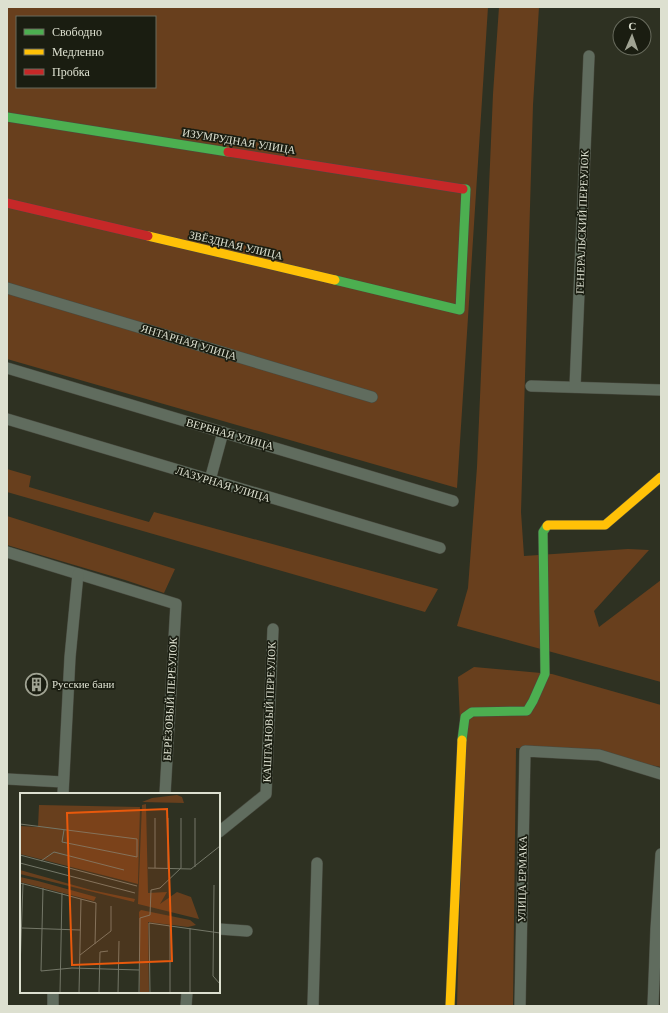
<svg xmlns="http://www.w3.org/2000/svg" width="668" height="1013" viewBox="0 0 668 1013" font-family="'Times New Roman',serif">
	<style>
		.green { fill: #683f1d; fill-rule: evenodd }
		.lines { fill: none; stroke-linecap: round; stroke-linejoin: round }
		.street-casing { stroke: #494b40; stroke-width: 12 }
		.fast-casing { stroke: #494b40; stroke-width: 10 }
		.slow-casing { stroke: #494b40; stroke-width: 10 }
		.jam-casing { stroke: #494b40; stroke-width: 10 }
		.street { stroke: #606c5e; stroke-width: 11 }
		.fast { stroke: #4caf50; stroke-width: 9 }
		.slow { stroke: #ffc107; stroke-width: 9 }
		.jam { stroke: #c62828; stroke-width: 9 }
		.labels { text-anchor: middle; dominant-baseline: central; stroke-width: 3.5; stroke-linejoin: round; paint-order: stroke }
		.street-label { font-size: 11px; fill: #dde0d0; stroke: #1a1d11 }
		.poi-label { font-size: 11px; fill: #dde0d0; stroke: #1a1d11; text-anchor: start }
		.inset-road { fill: none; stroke: #747768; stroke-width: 1 }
		.view { fill: #e8590c; fill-opacity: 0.15; stroke: #e8590c; stroke-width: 2 }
		.inset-edge { fill: none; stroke: #dde0d0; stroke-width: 2 }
	</style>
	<rect width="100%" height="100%" fill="#2e3122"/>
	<!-- green -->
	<g class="green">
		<path d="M7,7H488L457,488L7,359ZM17,17H155V87H17Z"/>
		<polygon points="499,7 539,7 533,105 521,512 524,556 628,549 649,550 594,611 599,627 661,580 661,682 457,626 468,588 477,467 493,94"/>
		<polygon points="7,469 31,476 29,487 149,522 154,512 438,589 425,612 7,492"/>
		<polygon points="7,516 175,569 164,593 125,580 7,545"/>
		<polygon points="474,667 552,674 661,705 661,767 589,754 516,748 513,1006 457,1006 463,787 458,677"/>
	</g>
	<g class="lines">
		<defs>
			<g id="street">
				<polyline points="7,288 372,397"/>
				<polyline points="7,368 453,501"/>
				<polyline points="531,386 661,390"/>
				<polyline points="575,387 589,56"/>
				<polyline points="7,419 440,548"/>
				<polyline points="210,480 223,432"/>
				<polyline points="7,552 176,604 165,794"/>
				<polyline points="7,779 63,782"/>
				<polyline points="63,794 70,657 78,574"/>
				<polyline points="219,832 266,794 273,629"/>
				<polyline points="219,929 247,931"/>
				<polyline points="53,1006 53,992"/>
				<polyline points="186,1006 187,992"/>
				<polyline points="313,1006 317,863"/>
				<polyline points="520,1006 525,751 599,755 661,774"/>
				<polyline points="653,1006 656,929 661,854"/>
			</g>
			<g id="fast">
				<polyline points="7,117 228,152"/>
				<polyline points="335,280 460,310 466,189 463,189"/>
				<polyline points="462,740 465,717 472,712 527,711 533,701 545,674 543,532 547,526"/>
			</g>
			<g id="slow">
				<polyline points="148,236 335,280"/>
				<polyline points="547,526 548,525 605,525 661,477"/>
				<polyline points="450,1006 462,740"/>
			</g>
			<g id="jam">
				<polyline points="228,152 463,189"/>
				<polyline points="7,203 148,236"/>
			</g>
		</defs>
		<!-- street casing -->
		<use href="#street" class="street-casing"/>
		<!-- fast casing -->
		<use href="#fast" class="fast-casing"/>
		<!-- slow casing -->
		<use href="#slow" class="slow-casing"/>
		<!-- jam casing -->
		<use href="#jam" class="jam-casing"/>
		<!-- street -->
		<use href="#street" class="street"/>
		<!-- fast -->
		<use href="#fast" class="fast"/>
		<!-- slow -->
		<use href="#slow" class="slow"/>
		<!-- jam -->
		<use href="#jam" class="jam"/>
	</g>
	<!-- icons -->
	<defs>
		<symbol id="building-ring" viewBox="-11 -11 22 22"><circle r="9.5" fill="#1a1d11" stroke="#a0a393" stroke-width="1.5"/><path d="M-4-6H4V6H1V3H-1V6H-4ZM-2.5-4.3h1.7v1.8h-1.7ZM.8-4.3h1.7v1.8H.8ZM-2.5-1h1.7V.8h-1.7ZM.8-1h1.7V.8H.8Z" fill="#a0a393"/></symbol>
	</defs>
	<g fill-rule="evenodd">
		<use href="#building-ring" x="24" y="672" width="25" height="25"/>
	</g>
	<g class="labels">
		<!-- street labels -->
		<g class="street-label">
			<text transform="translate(239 141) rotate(9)">ИЗУМРУДНАЯ УЛИЦА</text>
			<text transform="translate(582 222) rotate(-88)">ГЕНЕРАЛЬСКИЙ ПЕРЕУЛОК</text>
			<text transform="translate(236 245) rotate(13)">ЗВЁЗДНАЯ УЛИЦА</text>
			<text transform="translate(189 342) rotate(17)">ЯНТАРНАЯ УЛИЦА</text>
			<text transform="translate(230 434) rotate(16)">ВЕРБНАЯ УЛИЦА</text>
			<text transform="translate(223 484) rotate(17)">ЛАЗУРНАЯ УЛИЦА</text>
			<text transform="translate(170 699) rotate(-87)">БЕРЁЗОВЫЙ ПЕРЕУЛОК</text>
			<text transform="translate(269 712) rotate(-88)">КАШТАНОВЫЙ ПЕРЕУЛОК</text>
			<text transform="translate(522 879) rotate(-89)">УЛИЦА ЕРМАКА</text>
		</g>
		<!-- poi labels -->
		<g class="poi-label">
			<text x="52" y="684">Русские бани</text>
		</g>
	</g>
	<!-- overview -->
	<g transform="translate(20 793)">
		<rect width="200" height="200" fill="#2e3122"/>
		<path d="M157,2L162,4L164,10L122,9L132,5ZM126,11L128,100L147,99L140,111L157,99L171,104L179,126L118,111L122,12ZM19,12L120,14L118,91L0,61V33L18,34ZM0,77L71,97L115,106L114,109L0,81ZM0,84L18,88L76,104L74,108L0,89ZM121,117L170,127L176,132L168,134L128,129L129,200H120L119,119Z" fill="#683f1d"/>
		<path class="inset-road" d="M148,25V75M175,25V74M0,31L117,46V64L42,49L44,37M0,62L117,93M21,68L34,59L104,77M0,70L115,100M128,75L171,76L200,53M135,75V25M0,90L76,110L75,151M194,92L193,183L200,191M23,95L21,178L52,175L119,177M2,135L60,137M60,162L91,138V113M0,176L3,90M40,200L42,100M59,200L61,106M79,200L80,159L88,158M98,200L99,148M119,200L120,125L130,122L131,97L140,95L161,75V25M130,200L129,130L200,140M150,200V133M170,200V135"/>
		<path class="view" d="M147,16L152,168L52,172L47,20Z"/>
		<rect width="200" height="200" class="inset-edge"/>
	</g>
	<!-- border -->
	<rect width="668" height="1013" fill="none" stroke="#dde0d0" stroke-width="16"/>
	<!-- legend -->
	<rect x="16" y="16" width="140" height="72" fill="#1a1d11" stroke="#686b5d"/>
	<rect x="24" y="29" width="20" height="6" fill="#4caf50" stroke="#686b5d"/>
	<text x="52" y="36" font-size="12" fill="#dde0d0">Свободно</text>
	<rect x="24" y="49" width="20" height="6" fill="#ffc107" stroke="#686b5d"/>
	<text x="52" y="56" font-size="12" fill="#dde0d0">Медленно</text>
	<rect x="24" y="69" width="20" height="6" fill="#c62828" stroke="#686b5d"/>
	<text x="52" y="76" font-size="12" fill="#dde0d0">Пробка</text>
	<!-- north arrow -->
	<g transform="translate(632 36) rotate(2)"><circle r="19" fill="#1a1d11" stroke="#686b5d"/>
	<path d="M0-3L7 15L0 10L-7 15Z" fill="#a0a393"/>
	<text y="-6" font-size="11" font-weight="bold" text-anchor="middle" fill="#dde0d0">С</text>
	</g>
</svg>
